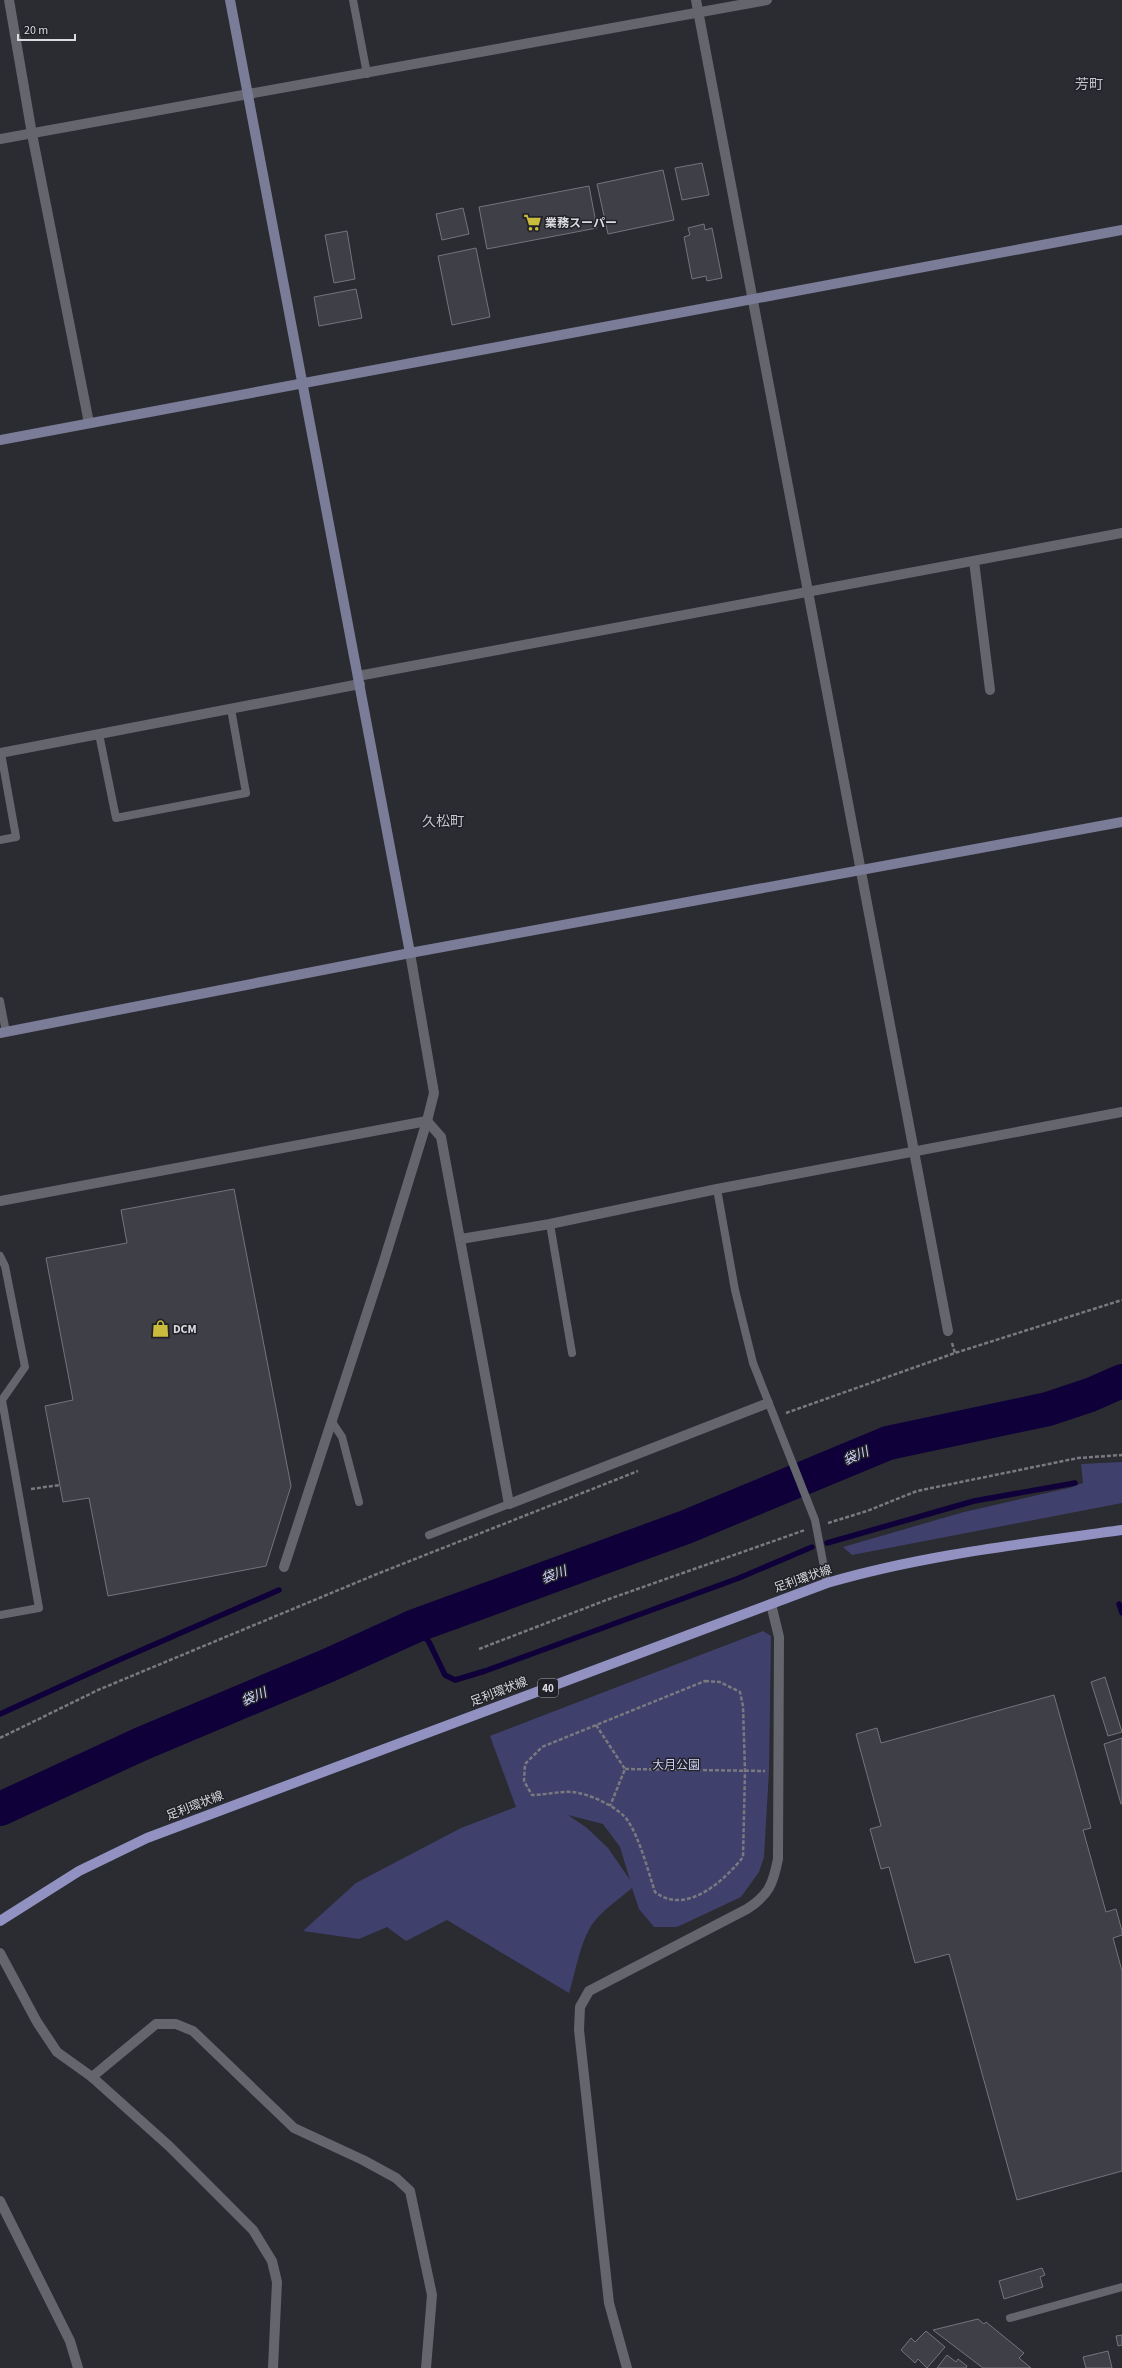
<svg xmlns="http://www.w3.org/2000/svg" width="1122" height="2368" viewBox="0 0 1122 2368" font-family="'Source Sans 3','Noto Sans JP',sans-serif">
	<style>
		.green { fill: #40406d; fill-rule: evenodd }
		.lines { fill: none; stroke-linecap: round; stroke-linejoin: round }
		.stream { stroke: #0f003a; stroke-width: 5.5 }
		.river { stroke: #0f003a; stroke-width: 34 }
		.building { fill: #3f4047; stroke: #73747c }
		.path { stroke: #79797f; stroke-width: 2.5; stroke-dasharray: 4 2; stroke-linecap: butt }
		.lane { stroke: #64656d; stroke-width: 8 }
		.street { stroke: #64656d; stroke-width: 10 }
		.secondary { stroke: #7a7c98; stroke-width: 10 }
		.primary { stroke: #9192c2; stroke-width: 10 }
		.labels { text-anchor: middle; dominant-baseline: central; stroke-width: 3; stroke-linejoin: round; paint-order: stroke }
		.shield { fill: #212128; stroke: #a2a2a8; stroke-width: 1 }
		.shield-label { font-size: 11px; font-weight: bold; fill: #dadadf }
		.poi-label { font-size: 12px; font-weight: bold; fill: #dadadf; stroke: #212128; text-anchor: start }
		.street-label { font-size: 12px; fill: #dadadf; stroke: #212128 }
		.park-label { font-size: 12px; fill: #d0d2f9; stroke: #212128 }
		.water-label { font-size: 13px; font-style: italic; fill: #d3d5fd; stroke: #212128 }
		.quarter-label { font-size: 14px; fill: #c4c4ce; stroke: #212128 }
	</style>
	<rect width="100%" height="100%" fill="#2b2b32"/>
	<!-- green -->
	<g class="green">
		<polygon points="1122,1462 1122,1503 852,1555 843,1547 964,1512 1069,1488 1083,1483 1081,1464"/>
		<path d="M763,1631L771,1636L769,1771L764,1857L759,1872L741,1897L677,1927H654L639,1909L632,1888C619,1899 601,1911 591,1926C579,1946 576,1971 569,1993L447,1920L406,1941L387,1927L359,1939L303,1931L356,1883L461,1828L516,1807L490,1736ZM568,1815L603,1824L620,1847L630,1880L608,1848L587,1828Z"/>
	</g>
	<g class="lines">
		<!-- stream -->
		<g class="stream">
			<polyline points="827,1543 974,1501 1075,1483"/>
			<polyline points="1119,1604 1122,1613"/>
			<polyline points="415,1626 429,1642 445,1675 455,1680 485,1671 739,1578 812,1547"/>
			<polyline points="0,1714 112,1663 279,1590"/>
		</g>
		<!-- river -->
		<polyline class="river" points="0,1809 141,1744 329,1665 415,1626 686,1527 888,1443 1048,1409 1090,1395 1122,1381"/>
	</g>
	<!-- building -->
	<g class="building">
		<polygon points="702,163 709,195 682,200 675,168"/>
		<polygon points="663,170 674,220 608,234 597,184"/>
		<polygon points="589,186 597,228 487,249 479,207"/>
		<polygon points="463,208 469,234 442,240 436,214"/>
		<polygon points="704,224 705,230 712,228 722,278 707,281 706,276 692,279 684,237 690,235 688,228"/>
		<polygon points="347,231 355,279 334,283 325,235"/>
		<polygon points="476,248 490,317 452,325 438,256"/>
		<polygon points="356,289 362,318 319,326 314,297"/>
		<polygon points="234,1189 291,1486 266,1566 108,1596 89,1498 63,1502 45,1406 73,1400 46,1258 127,1243 121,1210"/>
		<polygon points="1105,1677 1122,1732 1108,1736 1091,1682"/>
		<polygon points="1054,1695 1091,1828 1083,1830 1106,1912 1116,1909 1122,1931 1122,1935 1113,1938 1122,1971 1122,2171 1017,2200 949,1954 915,1963 889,1867 881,1869 870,1829 881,1826 856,1734 877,1728 881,1743"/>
		<polygon points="1122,1738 1122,1804 1121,1804 1104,1744"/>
		<polygon points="1042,2268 1045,2275 1040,2277 1043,2287 1004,2299 999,2281"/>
		<polygon points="978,2319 984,2324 986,2322 1024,2353 1019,2358 1031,2368 983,2368 933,2330"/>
		<polygon points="926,2331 945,2347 927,2368 918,2359 915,2363 901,2350 911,2338 915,2342"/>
		<polygon points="1122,2335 1122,2345 1118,2346 1116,2336"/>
		<polygon points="1108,2351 1112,2368 1086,2368 1083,2357"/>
		<polygon points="947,2355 956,2362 958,2359 967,2366 966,2368 937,2368"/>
	</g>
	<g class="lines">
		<!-- path -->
		<g class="path">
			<polyline points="952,1343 955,1353"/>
			<polyline points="786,1413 955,1353 1122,1300"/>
			<polyline points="31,1489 60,1485"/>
			<polyline points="828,1523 867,1511 917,1491 1078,1458 1122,1455"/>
			<polyline points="479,1649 609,1599 805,1530"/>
			<path d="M705,1681L720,1682L740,1692L743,1706L745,1771L743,1857C724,1881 686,1916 655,1892C648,1871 640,1839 628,1821C619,1807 588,1793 572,1792C559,1791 546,1795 532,1795L524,1781L525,1764L542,1747Z"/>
			<polyline points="596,1725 625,1769 610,1806"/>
			<polyline points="0,1738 98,1690 377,1574 638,1471"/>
			<polyline points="625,1769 765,1771"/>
		</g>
		<!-- lane -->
		<g class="lane">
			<polyline points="353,0 367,74"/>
			<polyline points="99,734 116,818 246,793 231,709"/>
			<polyline points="0,840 16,837 1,753"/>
			<polyline points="0,1001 6,1032"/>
			<polyline points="717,1189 735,1290 753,1363 815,1520 827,1583"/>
			<polyline points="550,1224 572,1353"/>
			<polyline points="0,1256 5,1266 25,1367 2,1400 39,1608 0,1615"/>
			<polyline points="332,1422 342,1437 359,1502"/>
			<polyline points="429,1535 509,1504"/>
			<polyline points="1010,2318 1122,2287"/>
		</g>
		<!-- street -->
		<g class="street">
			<polyline points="9,0 32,134 89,423"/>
			<polyline points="696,0 948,1331"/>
			<polyline points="0,139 767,0"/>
			<polyline points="974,561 990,690"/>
			<polyline points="358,676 1122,533"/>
			<polyline points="0,753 360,684"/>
			<polyline points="0,1201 427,1121 441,1137 509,1504 768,1403"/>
			<polyline points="461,1239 550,1224 717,1189 1122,1112"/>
			<polyline points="284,1567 384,1261 427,1121 434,1093 410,953"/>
			<polyline points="0,1953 37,2022 57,2052 92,2077 169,2146 253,2230 272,2261 277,2282 273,2368"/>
			<polyline points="92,2077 156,2024 176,2024 193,2031 294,2128 363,2160 396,2178 410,2191 432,2295 426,2368"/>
			<polyline points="0,2201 70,2341 78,2368"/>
			<path d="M627,2368L609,2303L579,2030L580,2007L589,1991L747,1909C769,1895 773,1884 778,1859L779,1637L771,1604"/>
		</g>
		<!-- secondary -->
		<g class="secondary">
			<polyline points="230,0 410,953"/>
			<polyline points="0,440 1122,230"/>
			<polyline points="0,1033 410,953 1122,822"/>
		</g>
		<!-- primary -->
		<path class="primary" d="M0,1921L79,1871L147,1838L827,1583C923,1555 1023,1544 1122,1530"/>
	</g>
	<!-- icons -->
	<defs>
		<symbol id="supermarket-bare" viewBox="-9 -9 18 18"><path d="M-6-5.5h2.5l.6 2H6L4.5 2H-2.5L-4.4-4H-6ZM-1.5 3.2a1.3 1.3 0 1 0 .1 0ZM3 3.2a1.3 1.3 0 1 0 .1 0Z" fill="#c9bb3b" stroke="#212128" stroke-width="2.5" paint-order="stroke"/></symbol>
		<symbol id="shop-bare" viewBox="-9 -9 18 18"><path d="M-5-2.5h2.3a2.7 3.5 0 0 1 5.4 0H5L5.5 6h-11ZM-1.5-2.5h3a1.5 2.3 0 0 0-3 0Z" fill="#c9bb3b" stroke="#212128" stroke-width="2.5" paint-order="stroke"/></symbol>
	</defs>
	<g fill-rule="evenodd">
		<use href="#supermarket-bare" x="520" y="210" width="25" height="25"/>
		<use href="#shop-bare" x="148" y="1316" width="25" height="25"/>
	</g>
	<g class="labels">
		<!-- shield labels -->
		<rect class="shield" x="538" y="1679" width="20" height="18" rx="3"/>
		<g class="shield-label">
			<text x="548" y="1688">40</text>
		</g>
		<!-- poi labels -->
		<g class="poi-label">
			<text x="545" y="223">業務スーパー</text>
			<text x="173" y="1329">DCM</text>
		</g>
		<!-- street labels -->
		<g class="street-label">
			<text transform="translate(803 1579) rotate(-19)">足利環状線</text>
			<text transform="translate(499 1692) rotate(-21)">足利環状線</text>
			<text transform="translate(195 1806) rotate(-21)">足利環状線</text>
		</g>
		<!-- park labels -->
		<g class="park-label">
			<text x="676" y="1765">大月公園</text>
		</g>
		<!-- water labels -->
		<g class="water-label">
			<text transform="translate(856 1456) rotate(-23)">袋川</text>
			<text transform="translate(554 1575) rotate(-20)">袋川</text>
			<text transform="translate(254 1697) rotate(-23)">袋川</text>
		</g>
		<!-- quarter labels -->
		<g class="quarter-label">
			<text x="1089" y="85">芳町</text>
			<text x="443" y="822">久松町</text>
		</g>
	</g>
	<!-- scale -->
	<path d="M18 34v6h57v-6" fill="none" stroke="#dadadf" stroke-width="2"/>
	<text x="24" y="34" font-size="12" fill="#dadadf" stroke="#212128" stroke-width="3" paint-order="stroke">20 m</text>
</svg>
